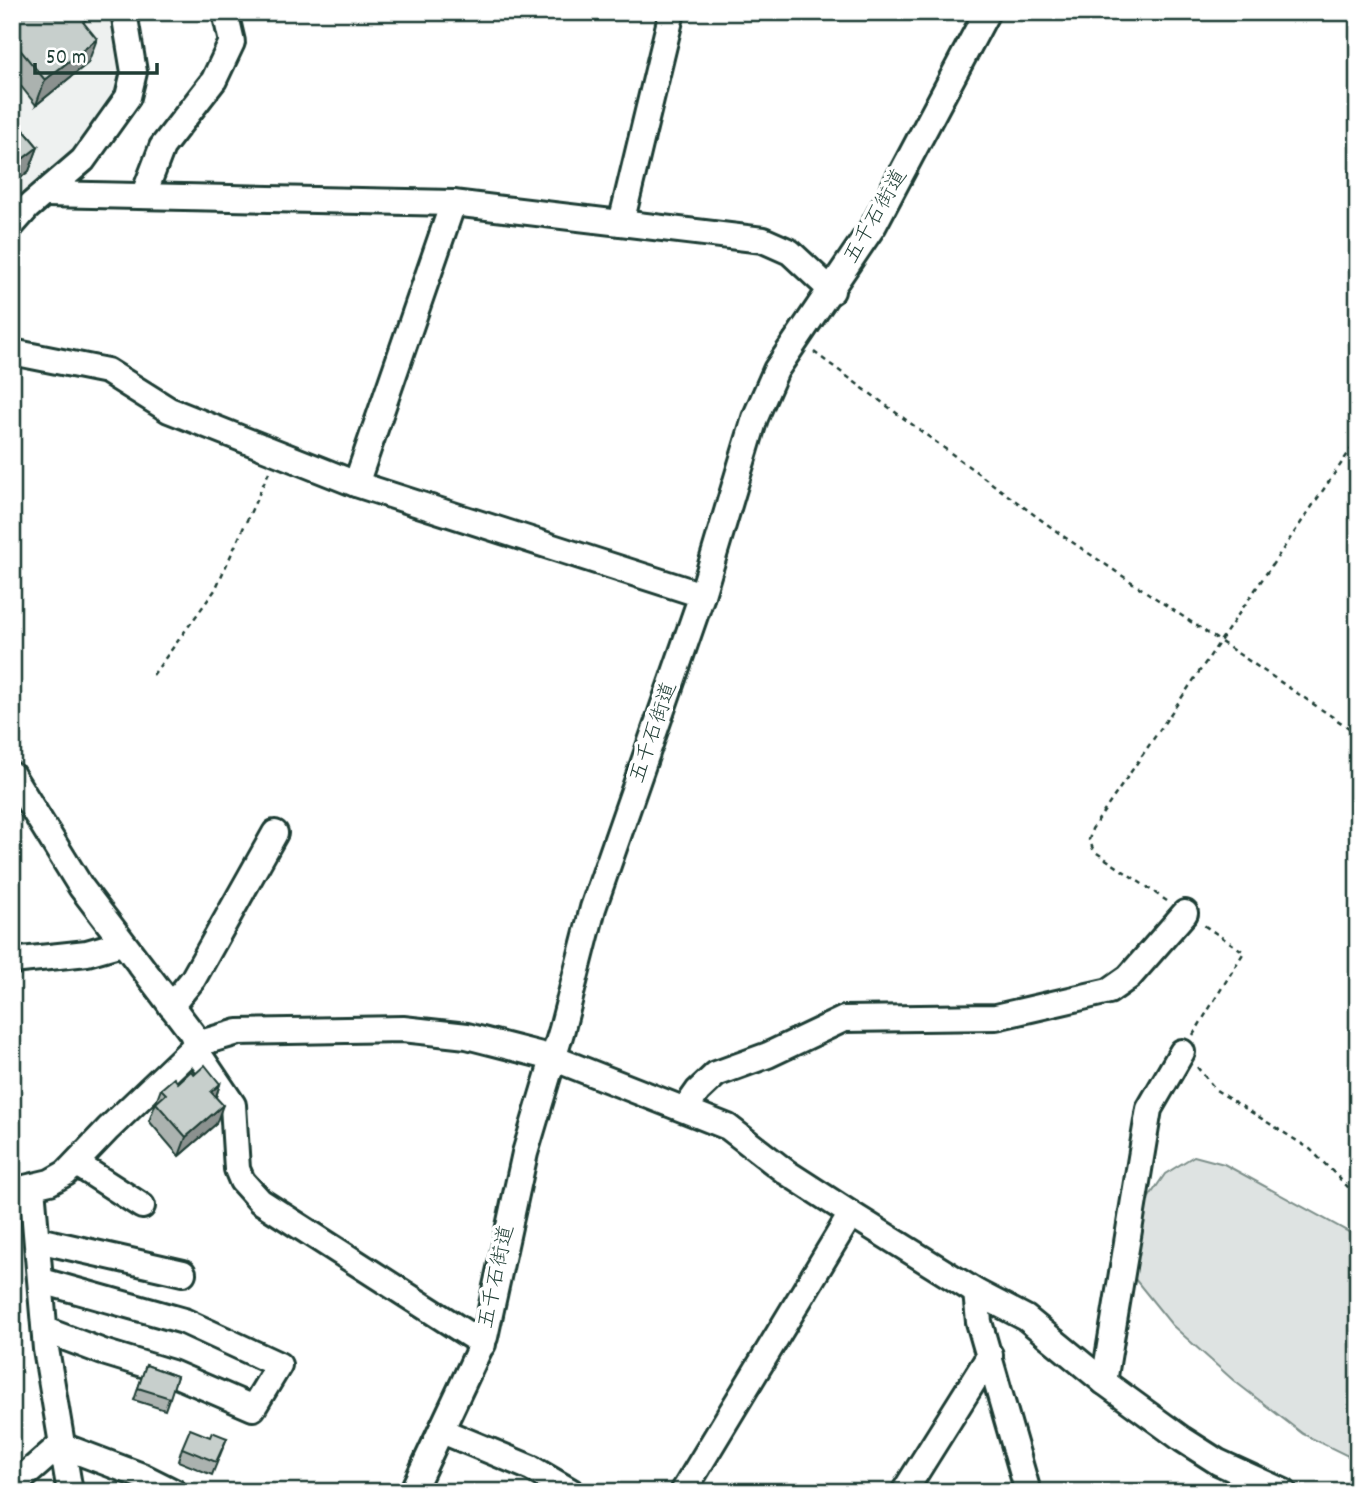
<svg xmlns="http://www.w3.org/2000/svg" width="1370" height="1504" viewBox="0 0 1370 1504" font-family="Dekko,'Klee One',sans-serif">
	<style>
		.built { fill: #eef1f0 }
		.green { fill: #dee3e2; stroke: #7e908b; stroke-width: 2 }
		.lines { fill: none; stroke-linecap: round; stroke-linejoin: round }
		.minor-casing { stroke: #1f3d34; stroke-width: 30 }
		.path { stroke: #1f3d34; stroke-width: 2.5; stroke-dasharray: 5 5; stroke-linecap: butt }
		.minor { stroke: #fff; stroke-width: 24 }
		.wall { fill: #abb2af; stroke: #1f3d34; stroke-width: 2 }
		.shaded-wall { fill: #8b918f; stroke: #1f3d34; stroke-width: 2 }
		.building { fill: #c7cfcc; stroke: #1f3d34; stroke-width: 2 }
		.labels { text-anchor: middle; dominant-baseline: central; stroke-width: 7; stroke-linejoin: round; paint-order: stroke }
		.street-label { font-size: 21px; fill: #1f3d34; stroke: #fff }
	</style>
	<rect width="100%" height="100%" fill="#fff"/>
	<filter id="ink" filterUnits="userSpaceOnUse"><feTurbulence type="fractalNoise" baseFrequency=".0143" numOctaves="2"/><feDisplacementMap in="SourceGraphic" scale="14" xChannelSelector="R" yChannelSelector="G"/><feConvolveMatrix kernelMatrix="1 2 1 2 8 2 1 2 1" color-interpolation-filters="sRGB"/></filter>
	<g filter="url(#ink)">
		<!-- built -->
		<polygon class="built" points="12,12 118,12 122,35 120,91 79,152 12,215"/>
		<!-- green -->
		<polygon class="green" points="1194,1156 1224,1164 1358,1237 1358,1461 1303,1434 1233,1380 1172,1325 1126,1268 1143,1206 1165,1174"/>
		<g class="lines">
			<defs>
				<g id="minor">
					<polyline points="46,194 453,203 763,240 790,252 832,291"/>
					<polyline points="144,194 162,147 214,80 232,42 225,12"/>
					<polyline points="621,223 672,12"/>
					<polyline points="12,225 27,208 83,160 128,97 134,72 124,12"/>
					<polyline points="12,352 107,371 169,410 356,484 702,595"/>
					<polyline points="356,484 453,203"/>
					<polyline points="12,775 81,887 192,1033 200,1056 233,1105 237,1169 242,1181 260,1201 483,1344"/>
					<polyline points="12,961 87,953 122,943"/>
					<polyline points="171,1006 193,979 275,833"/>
					<polyline points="686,1108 698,1091 716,1074 768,1055 844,1019 996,1017 1109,991 1129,977 1185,913"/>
					<polyline points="77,1164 142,1206"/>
					<polyline points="32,1187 46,1349 70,1492"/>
					<polyline points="12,1191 50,1182 66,1173 108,1129 197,1044 238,1032 403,1029 467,1036 553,1058 728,1127 786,1172 851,1214 976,1292 1026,1318 1104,1382 1182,1439 1218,1462 1284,1492"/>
					<polyline points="38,1240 183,1273"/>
					<polyline points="42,1281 184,1321 279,1365 253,1408 172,1373 103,1352 45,1330"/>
					<polyline points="976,1292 979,1322 1028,1492"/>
					<polyline points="1104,1382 1149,1109 1182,1052"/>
					<polyline points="442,1431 531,1468 572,1492"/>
					<polyline points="60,1445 142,1476 174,1492"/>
					<polyline points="12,1487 60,1445"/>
					<polyline points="412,1492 485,1337 525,1153 562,1029 593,908 702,595 755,418 776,370 874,225 987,12"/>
					<polyline points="683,1492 851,1214"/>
					<polyline points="904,1492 990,1355"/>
				</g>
			</defs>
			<!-- minor casing -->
			<use href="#minor" class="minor-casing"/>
			<!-- path -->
			<g class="path">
				<polyline points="814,352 1063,536 1358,734"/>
				<polyline points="153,675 215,590 269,472"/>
				<polyline points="1167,901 1094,851 1089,840 1092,829 1358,439"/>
				<polyline points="1193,1035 1244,952 1202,924"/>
				<polyline points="1197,1067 1216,1090 1310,1149 1358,1197"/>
			</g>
			<!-- minor -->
			<use href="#minor" class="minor"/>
		</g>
		<!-- wall -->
		<g class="wall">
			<polygon points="12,12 84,23 88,63 36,105 12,75"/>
			<polygon points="12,95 19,103 14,118 38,147 29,171 12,185"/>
			<polygon points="194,1075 220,1084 216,1097 216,1124 179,1156 149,1121 161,1089 178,1083"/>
			<polygon points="146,1365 177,1376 165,1410 134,1400"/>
			<polygon points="210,1437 227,1438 212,1475 178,1461 182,1448"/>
		</g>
		<!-- shaded-wall -->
		<g class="shaded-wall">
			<polygon points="97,39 88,63 36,105 45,80"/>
			<polygon points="19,103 12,121 12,108"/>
			<polygon points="38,147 29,171 12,185 12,175 16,164"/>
			<polygon points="220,1084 214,1102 211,1092"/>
			<polygon points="223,1105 216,1124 179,1156 186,1137"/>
		</g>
		<!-- building -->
		<g class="building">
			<polygon points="12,12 79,12 86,20 83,22 97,39 45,80 12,40"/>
			<polygon points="12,95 19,103 12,108"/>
			<polygon points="12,116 38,147 16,164 12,159"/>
			<polygon points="205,1065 220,1084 211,1092 223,1105 186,1137 156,1103 166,1094 161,1089 174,1078 178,1083 191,1071 194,1075"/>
			<polygon points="146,1365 177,1376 170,1398 138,1388"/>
			<polygon points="190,1429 210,1437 212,1432 227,1438 216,1462 182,1448"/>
		</g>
	</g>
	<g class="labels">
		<!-- street labels -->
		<g class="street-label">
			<text transform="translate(877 217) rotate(-60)">五千石街道</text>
			<text transform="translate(655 733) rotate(-71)">五千石街道</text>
			<text transform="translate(498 1277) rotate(-78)">五千石街道</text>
		</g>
	</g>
	<!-- margin -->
	<rect width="1370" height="1504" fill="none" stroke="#fff" stroke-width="42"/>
	<rect x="21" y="21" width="1328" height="1462" fill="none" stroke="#1f3d34" stroke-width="2.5" filter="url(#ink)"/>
	<!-- scale -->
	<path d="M35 63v10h122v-10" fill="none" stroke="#1f3d34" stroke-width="3.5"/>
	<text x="46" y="63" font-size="21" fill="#1f3d34" stroke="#ffffff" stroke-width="5" paint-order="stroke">50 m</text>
</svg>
